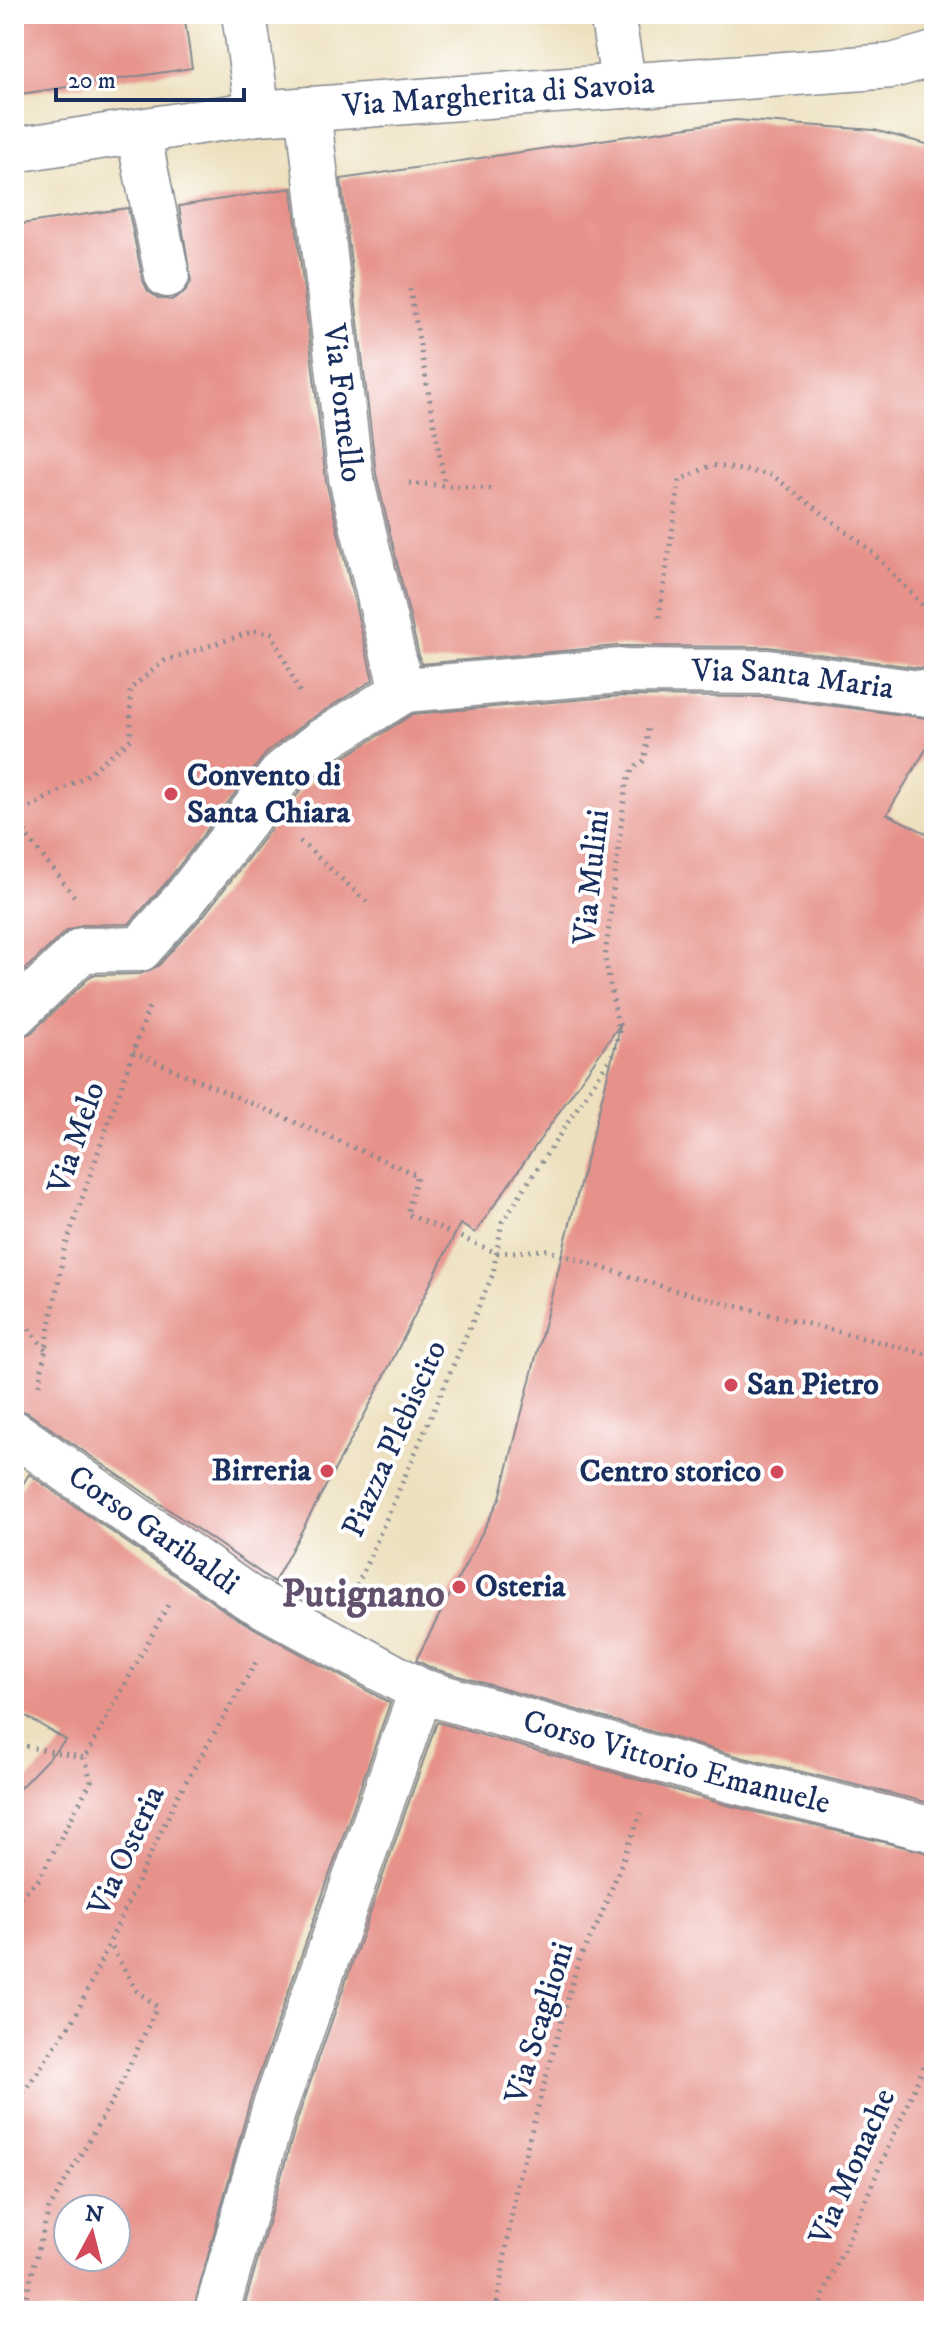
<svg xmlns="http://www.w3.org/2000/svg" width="948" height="2325" font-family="'IM FELL DW Pica',serif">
  <rect width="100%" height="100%" fill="#fff"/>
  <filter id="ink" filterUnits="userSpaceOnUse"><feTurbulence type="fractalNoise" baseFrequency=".0125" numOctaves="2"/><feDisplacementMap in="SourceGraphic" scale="16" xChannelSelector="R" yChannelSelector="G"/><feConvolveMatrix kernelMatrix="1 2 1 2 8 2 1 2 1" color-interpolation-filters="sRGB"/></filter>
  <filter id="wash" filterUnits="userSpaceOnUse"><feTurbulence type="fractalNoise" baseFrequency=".006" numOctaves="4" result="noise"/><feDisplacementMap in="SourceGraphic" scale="32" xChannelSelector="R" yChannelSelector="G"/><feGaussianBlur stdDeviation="1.8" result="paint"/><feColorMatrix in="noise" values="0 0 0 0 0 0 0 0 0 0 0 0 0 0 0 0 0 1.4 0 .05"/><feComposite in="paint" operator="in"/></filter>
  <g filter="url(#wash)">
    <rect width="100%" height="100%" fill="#ede0be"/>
    <g id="blocks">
      <g fill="#e69189" fill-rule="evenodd">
        <path d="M14 14H184L192 68 14 95Z"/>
        <path d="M735 120 874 130 934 146V670L768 647 618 646 421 664 376 474 341 179Z"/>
        <path d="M292 188 326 481 373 680 309 720 267 752 165 884 129 924 82 925 66 931 14 980V225L128 208 143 281 148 291 158 298 171 300 183 294 191 282 179 206Z"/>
        <path d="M621 696 766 697 934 719V736L887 814 934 837V1804L740 1757 431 1668 416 1660 500 1498 621 1023 475 1233 460 1224 374 1397 274 1582 28 1413 14 1408V1039L31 1033 92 975 140 974 158 966 204 915 301 790 336 762 413 714Z"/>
        <path d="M29 1474 234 1617 390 1703 250 2101 193 2311H14V1794L66 1740 14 1709V1499ZM68 2209H116V2257H68Z"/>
        <path d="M437 1722 727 1805 934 1854V2311H243L298 2117Z"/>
      </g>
    </g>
  </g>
  <g filter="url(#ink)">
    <use href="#blocks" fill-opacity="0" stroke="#84888e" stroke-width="2"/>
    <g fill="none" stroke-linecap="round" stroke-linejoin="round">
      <g stroke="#84888e" stroke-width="47">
        <g id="minor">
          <path d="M244 14 258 113"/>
          <path d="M612 14 624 86"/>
          <path id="s1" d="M308 109 351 478 402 692"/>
          <path d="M138 132 167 275"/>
          <path id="s2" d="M14 1015 82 950 140 949 184 900 283 772 322 741 405 690 620 671 768 672 934 695"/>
          <path id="s3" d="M14 1433 248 1597 421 1691 734 1781 934 1830"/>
          <path d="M217 2311 274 2109 421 1691"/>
        </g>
      </g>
      <g stroke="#84888e" stroke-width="47">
        <g id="tertiary">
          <path id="s4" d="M14 150 258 113 892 66 934 54"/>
        </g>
      </g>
      <g stroke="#84888e" stroke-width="5" stroke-dasharray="2 6" stroke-linecap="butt">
        <path d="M410 289 445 486"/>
        <path d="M409 483 495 489"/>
        <path d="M659 617 680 480 712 465 772 475 869 549 934 617"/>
        <path d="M300 841 370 905"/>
        <path d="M74 896 27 837 20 813 84 777 131 739 130 689 164 661 254 631 272 633 300 693"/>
        <path d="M133 1052 417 1175 407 1214 497 1253 546 1250 670 1289 934 1356"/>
        <path d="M14 1310 46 1350"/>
        <path d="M39 1385 64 1250 150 1004"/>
        <path d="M354 1593 493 1274 502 1222 613 1054 619 1031 605 958 626 785 633 768 645 760 648 726"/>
        <path d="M14 1756 24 1746 85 1758 168 1605"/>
        <path d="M14 1902 39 1879 91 1781 85 1758"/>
        <path d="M14 2106 75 2017 177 1797 256 1662"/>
        <path d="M22 2311 49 2209 117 2092 157 2007 137 1991 111 1946"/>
        <path d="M496 2311 517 2183 578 1962 599 1921 641 1813"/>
        <path d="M820 2311 824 2294 934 2043"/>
      </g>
      <use href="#minor" stroke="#fff" stroke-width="44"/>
      <use href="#tertiary" stroke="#fff" stroke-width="44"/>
    </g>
  </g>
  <g fill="#d1495b" stroke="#fff" stroke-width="3">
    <circle cx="171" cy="794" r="8"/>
    <circle cx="731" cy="1385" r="8"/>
    <circle cx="327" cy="1471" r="8"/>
    <circle cx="777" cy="1472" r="8"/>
    <circle cx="459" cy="1587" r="8"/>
  </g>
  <g text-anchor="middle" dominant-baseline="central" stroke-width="8" stroke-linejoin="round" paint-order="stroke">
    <g font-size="32" fill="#1b2f5e" stroke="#fff">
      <text stroke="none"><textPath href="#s4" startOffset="488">Via Margherita di Savoia</textPath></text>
      <text stroke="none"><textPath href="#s1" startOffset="296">Via Fornello</textPath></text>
      <text stroke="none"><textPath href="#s2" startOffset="916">Via Santa Maria</textPath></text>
      <text transform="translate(592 877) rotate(-84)">Via Mulini</text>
      <text transform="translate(77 1138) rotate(-71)">Via Melo</text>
      <text transform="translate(395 1439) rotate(-66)">Piazza Plebiscito</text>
      <text stroke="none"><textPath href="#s3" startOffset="170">Corso Garibaldi</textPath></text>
      <text stroke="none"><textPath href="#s3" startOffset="748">Corso Vittorio Emanuele</textPath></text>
      <text transform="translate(127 1851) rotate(-65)">Via Osteria</text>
      <text transform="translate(540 2023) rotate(-73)">Via Scaglioni</text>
      <text transform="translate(853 2167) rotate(-66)">Via Monache</text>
    </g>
    <g font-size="32" font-weight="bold" fill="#1b2f5e" stroke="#fff" text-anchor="start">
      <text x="187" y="776">Convento di<tspan x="187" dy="37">Santa Chiara</tspan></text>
      <text x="747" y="1385">San Pietro</text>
      <text x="311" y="1471" text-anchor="end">Birreria</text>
      <text x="761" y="1472" text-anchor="end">Centro storico</text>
      <text x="475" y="1587">Osteria</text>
    </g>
    <g font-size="40" font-weight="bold" fill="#62516d" stroke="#fff">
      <text x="363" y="1595">Putignano</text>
    </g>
  </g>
  <rect width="948" height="2325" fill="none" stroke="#fff" stroke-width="48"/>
  <g transform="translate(92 2233) rotate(7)"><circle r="38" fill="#ffffff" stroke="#a4acbf" stroke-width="2"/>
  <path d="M0-6L14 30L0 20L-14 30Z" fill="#d1495b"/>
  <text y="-12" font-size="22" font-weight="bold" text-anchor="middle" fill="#1b2f5e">N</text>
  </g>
  <path d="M56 88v12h188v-12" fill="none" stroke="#1b2f5e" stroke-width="4"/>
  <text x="68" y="88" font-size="24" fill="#1b2f5e" stroke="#ffffff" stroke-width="6" paint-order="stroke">20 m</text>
</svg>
